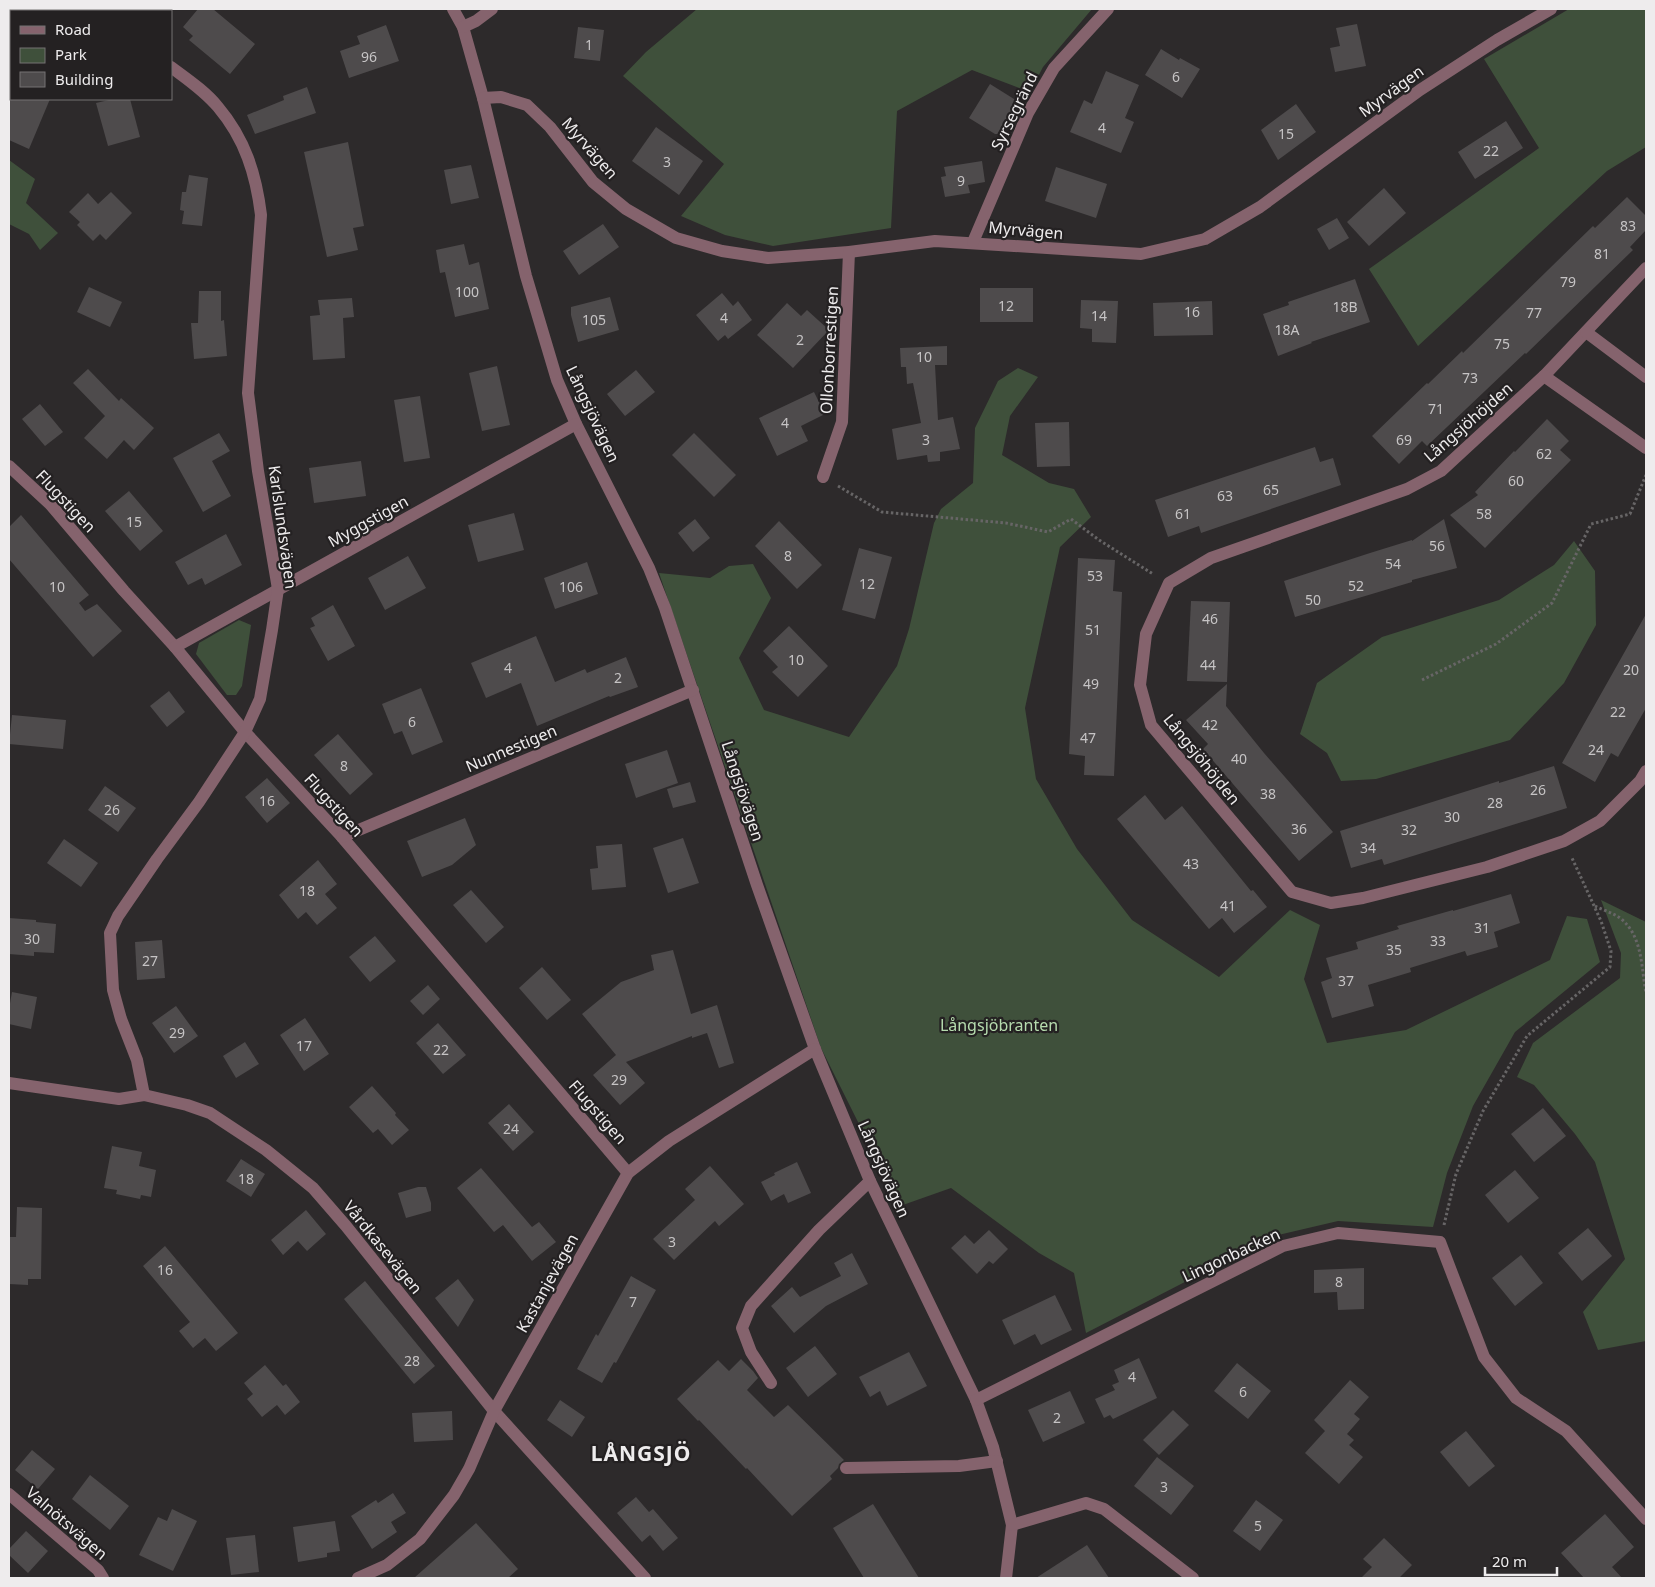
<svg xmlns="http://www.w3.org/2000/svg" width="1655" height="1587" font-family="'Noto Sans',sans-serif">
  <rect width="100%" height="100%" fill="#2d2a2b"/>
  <g fill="#3f503b">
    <path d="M697 9H1092L1043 67 1030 92 972 70 897 111 891 228 773 246 725 235 681 216 724 164 623 76 646 52Z"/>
    <path d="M1569 9H1646V147L1607 171 1418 346 1369 269 1539 148 1484 59Z"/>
    <path d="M9 160 35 179 26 203 58 233 40 250 29 234 9 224Z"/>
    <path d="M1018 368 1038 377 1010 416 1002 455 1049 483 1074 489 1091 517 1060 547 1025 708 1036 779 1077 849 1132 920 1219 977 1290 910 1320 925 1304 979 1327 1043 1406 1030 1550 960 1567 916 1587 919 1600 962 1515 1032 1473 1106 1447 1173 1433 1227 1338 1221 1274 1236 1086 1333 1074 1273 1039 1253 951 1188 900 1206 821 1048 659 573 710 578 729 566 753 564 771 598 739 658 764 710 849 737 897 666 909 629 934 523 941 509 973 483 975 428 998 381Z"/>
    <path d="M1574 541 1595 571 1596 625 1564 683 1510 740 1376 779 1341 781 1327 753 1300 734 1317 683 1382 637 1499 600 1554 565Z"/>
    <path d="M239 620 251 625 242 686 236 695H227L196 654 199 643Z"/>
    <path d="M1601 900 1646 922V1341L1598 1350 1583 1312 1625 1259 1595 1162 1575 1134 1534 1085 1517 1077 1533 1043 1620 978 1621 953Z"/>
  </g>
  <g fill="#4e4b4c">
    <path d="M198 9H213L255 44 230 74 189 40 193 36 183 27Z"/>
    <path d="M1357 24 1366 66 1335 72 1330 48 1340 46 1336 28Z"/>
    <path d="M386 25 399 61 349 78 340 51 360 44 357 36Z"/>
    <path d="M578 27 604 30 600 61 574 58Z"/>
    <path d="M1161 49 1179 60 1180 58 1200 69 1182 98 1145 75Z"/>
    <path d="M1106 71 1139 85 1125 118 1134 122 1121 153 1070 132 1084 100 1092 104Z"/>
    <path d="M990 84 1022 104 1003 134H995L969 118Z"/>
    <path d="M307 87 316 113 255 134 247 115 284 100 283 96Z"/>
    <path d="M9 99H50L29 149 9 140Z"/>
    <path d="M113 99H130L140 137 108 146 96 103Z"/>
    <path d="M1296 104 1316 132 1278 160 1261 130Z"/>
    <path d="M1506 121 1523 148 1475 179 1458 152Z"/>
    <path d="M656 127 703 161 679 195 632 161Z"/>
    <path d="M348 142 364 226 353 228 358 250 327 257 304 152Z"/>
    <path d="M982 161 985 182 968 185 970 193 945 197 941 177 946 176 944 167Z"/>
    <path d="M471 165 479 198 451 204 444 170Z"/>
    <path d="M1056 167 1107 184 1096 218 1045 201Z"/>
    <path d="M189 175 208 178 202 226 182 224 184 211 180 210 182 192H186Z"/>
    <path d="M1384 188 1406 213 1369 246 1347 222Z"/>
    <path d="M111 192 132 213 106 240 100 234 93 241 77 225 80 222 69 212 88 193 98 204Z"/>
    <path d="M1627 197 1646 216V230L1630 247 1633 250 1526 354 1525 353 1427 446 1422 441 1399 464 1372 436 1427 383 1428 384 1462 351 1463 353 1593 226 1595 228Z"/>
    <path d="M1337 218 1349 238 1329 250 1317 229Z"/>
    <path d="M603 224 619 247 579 275 563 251Z"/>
    <path d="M464 244 469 265 479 262 489 309 455 317 445 272 440 273 436 250Z"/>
    <path d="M1355 279 1370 322 1311 342 1312 343 1278 356 1263 314 1289 305 1288 302Z"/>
    <path d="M89 287 122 302 110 327 77 312Z"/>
    <rect x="980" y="288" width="53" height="34"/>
    <path d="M199 291H221V321L224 320 227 356 194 359 191 323H198Z"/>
    <path d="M722 293 733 306 738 301 752 320 728 339 725 335 718 341 696 315Z"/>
    <path d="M610 297 619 330 578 342 571 315V307Z"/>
    <path d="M352 298 354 317 343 318 345 358 313 360 310 316 320 315 318 300Z"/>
    <path d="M1081 300 1118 301 1116 343 1092 342V329L1080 328Z"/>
    <path d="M1212 301 1213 335 1154 336 1153 303Z"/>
    <path d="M787 303 801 316 807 310 829 330 793 368 757 335Z"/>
    <path d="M947 346V365H935L938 420 953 417 960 449 940 452V461L928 462 927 455 897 460 892 429 921 423 913 383 907 384 906 367H901L900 348Z"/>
    <path d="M497 366 510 425 482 431 469 373Z"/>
    <path d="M88 369 119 401 121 398 154 428 134 450 124 440 107 459 84 438 105 416 73 383Z"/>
    <path d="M636 370 655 392 625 416 607 394Z"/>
    <path d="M814 392 825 414 801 426 808 441 777 456 759 418Z"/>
    <path d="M420 396 430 458 404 462 394 400Z"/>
    <path d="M40 404 63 432 45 446 22 419Z"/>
    <path d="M1547 419 1569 441 1560 450 1571 460 1485 548 1450 515 1478 495 1475 492 1514 451 1515 452Z"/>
    <path d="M1069 422 1070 466 1037 467 1035 423Z"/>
    <path d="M219 433 230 451 212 461 231 496 203 512 173 458Z"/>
    <path d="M694 433 736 475 714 497 672 455Z"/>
    <path d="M1315 447 1320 462 1333 458 1341 485 1201 533 1199 526 1168 537 1155 500Z"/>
    <path d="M361 461 366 496 314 503 309 468Z"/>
    <path d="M129 491 163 531 140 551 105 511Z"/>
    <path d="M514 513 524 550 478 562 468 525Z"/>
    <path d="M21 515 89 595 79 603 85 611 97 604 122 631 93 657 9 559V527Z"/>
    <path d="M695 519 710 538 693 552 678 533Z"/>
    <path d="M1444 519 1457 568 1412 580V582L1295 617 1284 581 1370 553 1412 540V541Z"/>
    <path d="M779 521 822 565 797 589 755 546Z"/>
    <path d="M226 534 242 565 205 585 202 578 188 585 175 562Z"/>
    <path d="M859 548 892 557 875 619 842 610Z"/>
    <path d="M408 556 426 588 385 610 368 578Z"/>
    <path d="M1078 558 1115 560 1113 591 1122 592 1114 776 1084 775 1085 756 1069 754Z"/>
    <path d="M587 562 598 594 555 609 544 578Z"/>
    <path d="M1191 601 1230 602 1227 682 1187 681Z"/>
    <path d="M333 605 355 646 328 661 310 628 315 626 311 618Z"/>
    <path d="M1646 614V708L1618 757 1611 753 1595 782 1562 763Z"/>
    <path d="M789 626 828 666 798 697 772 672 778 667 763 651Z"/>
    <path d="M536 636 555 682 585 669 587 673 626 657 638 687 610 697 609 696 537 726 521 683 486 698 471 663Z"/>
    <path d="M1227 684 1226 706 1264 753 1333 832 1299 861 1203 749 1208 744 1186 720Z"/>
    <path d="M421 688 443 742 412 755 402 731 394 734 382 704Z"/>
    <path d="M169 691 185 712 167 727 150 706Z"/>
    <path d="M12 715 66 720 63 749 9 744Z"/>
    <path d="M338 734 373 774 350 795 314 755Z"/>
    <path d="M667 750 678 783 636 798 625 764Z"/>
    <path d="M1554 766 1567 808 1384 865 1382 859 1351 868 1340 831 1499 781V783Z"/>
    <path d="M267 778 290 803 267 823 245 797Z"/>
    <path d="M690 782 696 802 673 808 667 789Z"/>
    <path d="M105 786 136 808 118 832 88 810Z"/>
    <path d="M1145 795 1165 820 1182 806 1251 891 1253 890 1267 907 1234 933 1222 918 1209 929 1117 819Z"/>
    <path d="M465 818 476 845 452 865 422 877 407 841Z"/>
    <path d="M683 838 699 883 668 893 653 848Z"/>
    <path d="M64 839 98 863 81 887 47 863Z"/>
    <path d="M622 844 626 887 592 890 590 869 598 868 596 846Z"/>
    <path d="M318 860 337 884 325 894 337 908 317 925 306 912 298 919 279 895Z"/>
    <path d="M471 890 504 927 486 943 453 905Z"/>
    <path d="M1511 894 1520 923 1494 932 1498 947 1467 956 1465 951 1410 968 1411 972 1368 985 1374 1006 1332 1018 1321 982 1332 978 1326 958 1358 949 1356 942 1399 929 1397 926 1453 910V911Z"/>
    <path d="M9 918 36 920V922L56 924 54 953 34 952V956L9 954Z"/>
    <path d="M375 936 396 961 370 982 349 957Z"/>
    <path d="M162 940 165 978 137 980 135 942Z"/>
    <path d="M673 950 691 1014 717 1005 734 1063 719 1068 707 1033 692 1038V1036L626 1062 645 1083 620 1105 593 1075 616 1055 582 1014 621 982 654 970 651 955Z"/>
    <path d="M542 967 571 1000 547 1020 519 988Z"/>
    <path d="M428 985 440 999 423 1015 410 1001Z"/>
    <path d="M12 992 37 997 31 1029 9 1024V1009Z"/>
    <path d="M176 1006 198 1036 174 1053 152 1023Z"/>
    <path d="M305 1018 329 1054 304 1071 280 1035Z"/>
    <path d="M438 1023 466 1055 443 1074 416 1043Z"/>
    <path d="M245 1042 259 1064 236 1078 223 1056Z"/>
    <path d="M372 1086 396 1113 395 1115 409 1130 392 1145 378 1129 373 1133 349 1107Z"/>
    <path d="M509 1104 534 1132 513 1151 488 1123Z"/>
    <path d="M1543 1108 1566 1136 1534 1162 1511 1134Z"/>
    <path d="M112 1146 142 1152 139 1166 156 1170 151 1197 141 1195 140 1199 116 1194 117 1190 104 1188Z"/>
    <path d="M241 1159 265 1174 251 1197 226 1181Z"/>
    <path d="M797 1162 811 1193 788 1203 784 1194 771 1201 761 1182 775 1175 774 1173Z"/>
    <path d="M710 1166 744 1204 719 1226 715 1221 674 1260 653 1239 695 1200 685 1189Z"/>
    <path d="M481 1168 532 1227 539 1222 556 1242 532 1261 503 1225 494 1232 457 1188Z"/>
    <path d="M1515 1170 1539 1198 1508 1223 1485 1195Z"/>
    <path d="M418 1187H426L431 1203V1211L406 1218 398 1193Z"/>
    <path d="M17 1207 42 1208 41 1279H28V1285L9 1284V1237H16Z"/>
    <path d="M306 1210 326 1234 307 1251 298 1241 283 1255 271 1240Z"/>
    <path d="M1588 1228 1612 1256 1582 1281 1558 1253Z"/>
    <path d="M989 1230 1008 1249 993 1264 989 1261 977 1274 951 1248 965 1235 974 1244Z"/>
    <path d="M165 1246 238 1333 216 1351 205 1338 193 1348 179 1331 190 1322 143 1266Z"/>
    <path d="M852 1253 868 1284 826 1306 794 1333 771 1306 792 1287 800 1297 841 1276 834 1263Z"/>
    <path d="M1521 1255 1543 1283 1515 1306 1492 1278Z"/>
    <path d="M1364 1268V1309L1338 1310 1337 1292 1314 1293V1270Z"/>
    <path d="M631 1276 656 1290 616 1363 614 1362 602 1383 577 1369 596 1334 598 1336Z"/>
    <path d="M458 1279 474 1300 458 1327 435 1298Z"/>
    <path d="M365 1281 435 1366 414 1384 344 1299Z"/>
    <path d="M1055 1295 1072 1330 1041 1345 1035 1334 1014 1345 1002 1320Z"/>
    <path d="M815 1346 837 1374 808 1397 786 1368Z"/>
    <path d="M909 1352 927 1386 887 1406 880 1391 870 1397 859 1377Z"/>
    <path d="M1139 1358 1157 1398 1113 1419 1110 1415 1104 1418 1095 1399 1115 1390 1112 1385 1119 1382 1114 1370Z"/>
    <path d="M741 1359 753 1371 758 1378 747 1390 774 1417 788 1405 844 1460 839 1464 838 1468 830 1476 832 1479 792 1516 747 1468 746 1469 699 1420 698 1421 677 1399 718 1360 729 1371Z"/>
    <path d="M1237 1363 1271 1391 1248 1419 1214 1391Z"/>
    <path d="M265 1365 283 1386 286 1384 300 1402 285 1415 277 1405 262 1417 247 1399 253 1394 244 1383Z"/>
    <path d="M1350 1380 1369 1397 1354 1414 1360 1419 1347 1434 1354 1440 1349 1445 1363 1457 1339 1484 1305 1453 1325 1431 1314 1420Z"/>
    <path d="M1070 1391 1085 1423 1043 1442 1028 1410Z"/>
    <path d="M560 1400 585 1417 572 1437 547 1420Z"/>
    <path d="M1173 1410 1189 1425 1159 1455 1143 1440Z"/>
    <path d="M452 1411 453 1440 414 1442 412 1413Z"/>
    <path d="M1466 1431 1495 1466 1469 1487 1440 1452Z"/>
    <path d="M32 1450 55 1469 38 1489 15 1470Z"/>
    <path d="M1157 1457 1194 1486 1171 1515 1134 1486Z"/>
    <path d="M90 1475 129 1506 110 1530 72 1499Z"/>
    <path d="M393 1493 406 1513 391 1522 397 1532 372 1549 351 1516 376 1500 378 1503Z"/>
    <path d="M636 1497 649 1512 653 1509 678 1538 663 1551 650 1535 642 1542 617 1513Z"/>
    <path d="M1256 1500 1283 1520 1260 1551 1233 1531Z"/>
    <path d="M873 1504 919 1578H864L833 1528Z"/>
    <path d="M172 1509 197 1521 173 1571 139 1555 158 1517 167 1521Z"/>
    <path d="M1605 1514 1634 1547 1612 1567 1622 1578H1584L1561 1553Z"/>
    <path d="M335 1521 340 1551 327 1553V1557L298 1562 293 1527Z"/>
    <path d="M476 1523 518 1569 508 1578H414Z"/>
    <path d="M26 1531 48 1551 28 1573 9 1555V1549Z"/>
    <path d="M255 1535 259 1572 231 1575 226 1538Z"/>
    <path d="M1384 1538 1412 1565 1399 1578H1361L1372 1567 1363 1559Z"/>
    <path d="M1087 1545 1109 1578H1036Z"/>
  </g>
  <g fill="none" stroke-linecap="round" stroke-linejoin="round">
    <g stroke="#676566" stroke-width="3" stroke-dasharray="2.5 2.5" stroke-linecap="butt">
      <path d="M838 486 882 512 1006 523 1048 532 1071 519 1099 540 1153 574"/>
      <path d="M1422 680 1496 644 1552 603 1591 524 1630 514 1646 475"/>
      <path d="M1595 906C1603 910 1613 913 1620 918 1643 936 1641 967 1646 993"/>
      <path d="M1444 1225 1456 1174 1483 1111 1527 1036 1610 967 1611 951 1601 921 1572 858"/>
    </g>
    <g stroke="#85636d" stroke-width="12">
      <path d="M453 9 463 27 483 98 526 276 557 380 576 424 649 568 665 608 757 885 815 1049 870 1181 976 1400 993 1447 1012 1525 1006 1578"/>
      <path d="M463 27 476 21 492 9"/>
      <path d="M9 32H11"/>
      <path d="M483 98 501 97 527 105 550 127 593 182 626 209 676 238 722 251 768 258 849 252 935 241 1141 254 1205 239 1260 207 1420 90 1497 40 1551 9"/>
      <path d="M973 242 1028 113 1054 68 1108 9"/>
      <path d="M1646 268 1544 376 1441 471 1407 489 1211 558 1169 583 1146 634 1140 685 1151 725 1292 892 1331 903 1363 898 1487 867 1564 841 1600 821 1640 781 1646 771"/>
      <path d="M1586 332 1646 377"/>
      <path d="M1544 376 1646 448"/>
      <path d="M9 466 50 504 124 591 175 647 245 732 342 837 628 1173"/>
      <path d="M823 477 842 422 849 252"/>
      <path d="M175 647 576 424"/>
      <path d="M342 837 693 690"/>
      <path d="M9 1083 119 1099 144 1095 187 1105 210 1113 266 1150 313 1188 346 1226 494 1411 645 1578"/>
      <path d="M144 1095 137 1060 121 1019 113 990 110 933 118 916 157 859 199 802 245 732 260 699 272 630 278 589 258 471 248 393 261 215C256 174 245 139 218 107 205 91 187 79 171 67"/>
      <path d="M771 1383 751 1352 742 1328 751 1306 819 1230 870 1181"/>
      <path d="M976 1400 1283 1246 1338 1233 1440 1242 1484 1357 1516 1398 1566 1431 1646 1519"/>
      <path d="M846 1468 959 1466 997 1461"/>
      <path d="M9 1494 98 1570 103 1578"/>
      <path d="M1012 1525 1086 1503 1104 1509 1193 1578"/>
      <path d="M358 1578 387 1565 420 1539 454 1495 469 1469 494 1411 628 1173 669 1141 815 1049"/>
    </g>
  </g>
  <g text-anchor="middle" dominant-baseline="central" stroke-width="4.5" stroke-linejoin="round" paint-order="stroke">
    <g font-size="14" fill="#c6c4c5">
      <text x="589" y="44">1</text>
      <text x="369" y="56">96</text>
      <text x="1176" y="76">6</text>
      <text x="1102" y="127">4</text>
      <text x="1286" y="133">15</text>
      <text x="1491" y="150">22</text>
      <text x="667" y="161">3</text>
      <text x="961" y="180">9</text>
      <text x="1628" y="225">83</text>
      <text x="1602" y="253">81</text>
      <text x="1568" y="281">79</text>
      <text x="467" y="291">100</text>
      <text x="1006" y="305">12</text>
      <text x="1345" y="306">18B</text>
      <text x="1192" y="311">16</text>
      <text x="1534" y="312">77</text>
      <text x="1099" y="315">14</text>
      <text x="724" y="317">4</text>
      <text x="594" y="319">105</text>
      <text x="1287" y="329">18A</text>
      <text x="800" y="339">2</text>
      <text x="1502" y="343">75</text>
      <text x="924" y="356">10</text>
      <text x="1470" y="377">73</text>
      <text x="1436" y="408">71</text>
      <text x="785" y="422">4</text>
      <text x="926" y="439">3</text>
      <text x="1404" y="439">69</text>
      <text x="1544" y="453">62</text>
      <text x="1516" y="480">60</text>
      <text x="1271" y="489">65</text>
      <text x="1225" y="495">63</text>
      <text x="1183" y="513">61</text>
      <text x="1484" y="513">58</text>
      <text x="134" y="521">15</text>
      <text x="1437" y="545">56</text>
      <text x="788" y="555">8</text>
      <text x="1393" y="563">54</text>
      <text x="1095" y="575">53</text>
      <text x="867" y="583">12</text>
      <text x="1356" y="585">52</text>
      <text x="57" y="586">10</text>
      <text x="571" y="586">106</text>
      <text x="1313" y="599">50</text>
      <text x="1210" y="618">46</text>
      <text x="1093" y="629">51</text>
      <text x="796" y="659">10</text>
      <text x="1208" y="664">44</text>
      <text x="508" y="667">4</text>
      <text x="1631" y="669">20</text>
      <text x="618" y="677">2</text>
      <text x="1091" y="683">49</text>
      <text x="1618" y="711">22</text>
      <text x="412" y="721">6</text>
      <text x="1210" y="724">42</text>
      <text x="1088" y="737">47</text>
      <text x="1596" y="749">24</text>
      <text x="1239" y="758">40</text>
      <text x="344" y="765">8</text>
      <text x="1538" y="789">26</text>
      <text x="1268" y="793">38</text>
      <text x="267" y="800">16</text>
      <text x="1495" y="802">28</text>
      <text x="112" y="809">26</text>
      <text x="1452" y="816">30</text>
      <text x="1299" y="828">36</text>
      <text x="1409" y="829">32</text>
      <text x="1368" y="847">34</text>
      <text x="1191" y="863">43</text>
      <text x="307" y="890">18</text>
      <text x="1228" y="905">41</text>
      <text x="1482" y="927">31</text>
      <text x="32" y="938">30</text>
      <text x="1438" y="940">33</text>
      <text x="1394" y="949">35</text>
      <text x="150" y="960">27</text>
      <text x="1346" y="980">37</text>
      <text x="177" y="1032">29</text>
      <text x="304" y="1045">17</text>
      <text x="441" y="1049">22</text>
      <text x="619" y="1079">29</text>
      <text x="511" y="1128">24</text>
      <text x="246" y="1178">18</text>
      <text x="672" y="1241">3</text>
      <text x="165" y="1269">16</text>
      <text x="1339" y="1281">8</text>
      <text x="633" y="1301">7</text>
      <text x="412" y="1360">28</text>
      <text x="1132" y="1376">4</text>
      <text x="1243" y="1391">6</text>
      <text x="1057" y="1417">2</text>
      <text x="1164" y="1486">3</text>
      <text x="1258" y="1525">5</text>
    </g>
    <g font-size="16" fill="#eeeced" stroke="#242122">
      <text transform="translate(1391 91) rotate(-36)">Myrvägen</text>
      <text transform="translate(1014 111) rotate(-64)">Syrsegränd</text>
      <text transform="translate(590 148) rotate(49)">Myrvägen</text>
      <text transform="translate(1026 230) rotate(5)">Myrvägen</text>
      <text transform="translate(829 350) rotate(-87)">Ollonborrestigen</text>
      <text transform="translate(593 414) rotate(65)">Långsjövägen</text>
      <text transform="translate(1468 422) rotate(-41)">Långsjöhöjden</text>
      <text transform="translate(66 501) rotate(47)">Flugstigen</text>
      <text transform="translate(368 521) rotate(-29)">Myggstigen</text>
      <text transform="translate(283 527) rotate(82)">Karlslundsvägen</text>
      <text transform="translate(511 748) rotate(-23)">Nunnestigen</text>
      <text transform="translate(1202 759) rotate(51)">Långsjöhöjden</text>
      <text transform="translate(743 791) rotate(72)">Långsjövägen</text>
      <text transform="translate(334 805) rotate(48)">Flugstigen</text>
      <text transform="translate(598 1112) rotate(49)">Flugstigen</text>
      <text transform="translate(884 1169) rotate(66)">Långsjövägen</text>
      <text transform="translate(383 1247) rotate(51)">Vårdkasevägen</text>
      <text transform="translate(1231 1255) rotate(-25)">Lingonbacken</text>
      <text transform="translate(547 1283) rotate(-61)">Kastanjevägen</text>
      <text transform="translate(67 1523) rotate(41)">Valnötsvägen</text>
    </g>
    <g font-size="16" fill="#b6dbae" stroke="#242122">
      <text x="999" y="1025">Långsjöbranten</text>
    </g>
    <g font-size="21" font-weight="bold" letter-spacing="1" fill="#eeeced" stroke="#242122">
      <text x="641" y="1453">LÅNGSJÖ</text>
    </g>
  </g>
  <rect width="1655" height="1587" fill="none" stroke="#eeeced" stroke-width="20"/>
  <rect x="10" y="10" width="162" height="90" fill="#242122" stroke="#757273"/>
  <rect x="20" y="26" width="25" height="8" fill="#85636d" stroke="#757273"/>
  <text x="55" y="35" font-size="15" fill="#eeeced">Road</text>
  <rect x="20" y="48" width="25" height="15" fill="#3f503b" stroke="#757273"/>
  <text x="55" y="60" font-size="15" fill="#eeeced">Park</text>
  <rect x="20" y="72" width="25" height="15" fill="#4e4b4c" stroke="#757273"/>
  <text x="55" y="85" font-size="15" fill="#eeeced">Building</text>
  <path d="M1485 1567v8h72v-8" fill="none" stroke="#eeeced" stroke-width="2.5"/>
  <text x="1492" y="1567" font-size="15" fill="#eeeced" stroke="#242122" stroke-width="4" paint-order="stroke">20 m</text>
</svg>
